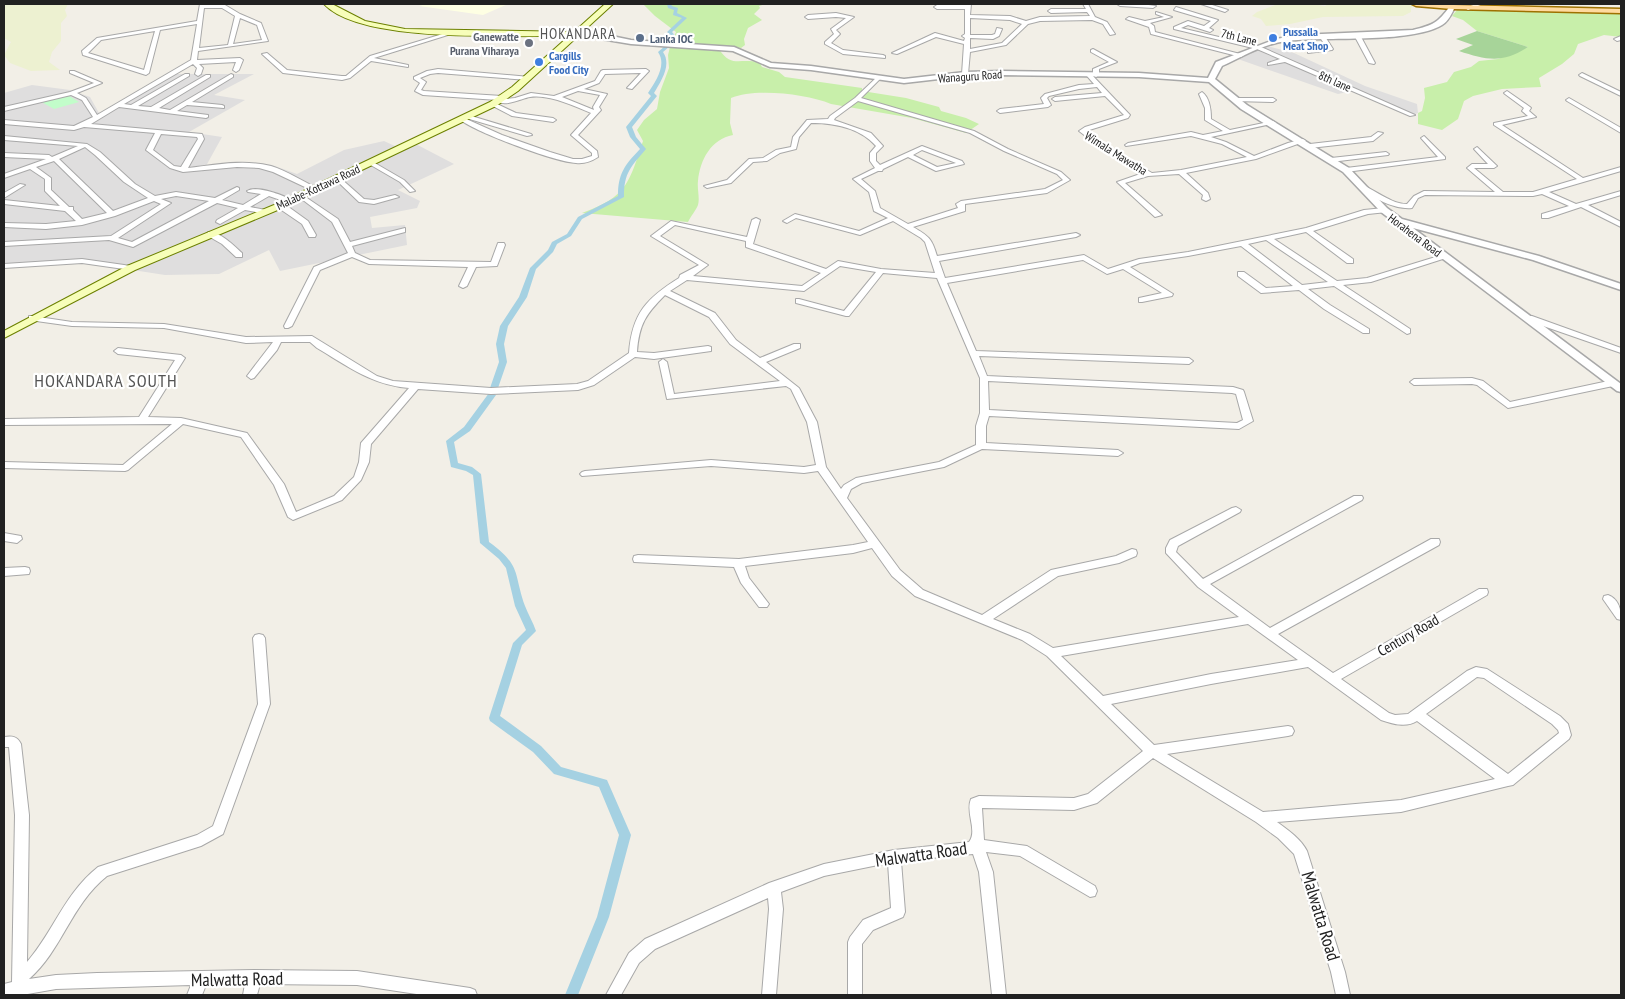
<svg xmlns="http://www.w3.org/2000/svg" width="1625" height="999" font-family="'PT Sans Narrow',sans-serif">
  <rect width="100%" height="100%" fill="#f2efe7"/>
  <g fill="#dfdede">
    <path d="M1267 46 1294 53 1365 86 1417 104 1418 113 1412 115 1352 91 1338 94 1238 59Z"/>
    <path d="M176 74H254L214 95 245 100 189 132 222 137 206 166 249 163 272 165 297 174 344 150 384 141 397 147 410 141 454 164 398 190 420 201 417 208 370 217 372 228 405 225 407 245 280 271 269 250 219 274 165 275 81 262 4 267V93L32 85 70 90 90 97 99 113 105 114Z"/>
  </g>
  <path fill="#feffe3" d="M426 4H508L483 15 419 6Z"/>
  <g fill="#edf1d1">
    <path d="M4 4H68L65 10 67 16 61 23V41L52 52 49 62 60 70 31 71 10 63 4 55 11 42 4 38Z"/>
    <path d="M1278 4H1311L1325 6 1328 4 1414 5 1411 8V12L1403 16 1323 17 1290 24 1266 26 1261 19 1252 16 1257 12Z"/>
  </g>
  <g fill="#c8efaa">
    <path d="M643 4H766L759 6 760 8 754 14 762 20 748 28 744 39 745 45 741 48 726 46 719 49C732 69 740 57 760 63L762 67 779 72 785 77 862 88V91L906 98 939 107 941 111 966 118 979 124 966 133 912 118 831 104C806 94 756 88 731 98L730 123 733 135C711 139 700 160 698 181 697 189 700 198 698 205 696 210 691 216 688 222L582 213C627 197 629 183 643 141L637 130 644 120 657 109 660 92 669 68 668 55 671 43 676 32 655 16Z"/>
    <path d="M1457 10 1621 13V37L1604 35 1578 44 1574 54 1562 64 1539 78 1541 87 1502 89 1473 96 1464 101 1458 119 1442 130 1418 124V113L1422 111 1425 98 1424 88 1447 82 1454 72 1471 67 1479 61 1498 59 1528 47 1477 31 1463 20 1452 16Z"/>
  </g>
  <path fill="#a7d499" d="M1477 31 1528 47C1503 64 1486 60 1459 51L1473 45 1456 39Z"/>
  <path fill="#c2fdca" d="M66 94 79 102 54 109 38 100Z"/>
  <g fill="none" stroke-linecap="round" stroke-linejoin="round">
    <g fill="#a5d1e2" fill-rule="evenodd">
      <path d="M667 4H671L672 6 678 8 677 13 687 18 672 32 678 39 672 45 670 44 673 39 667 32 682 18 673 15 674 10 668 8Z"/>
      <path d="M665 46 669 47 663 52C672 65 661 81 654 93L657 96 632 127 636 137 646 149C631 167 624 172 624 197L582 219 571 236 557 244 553 252 536 269 527 297 508 326 504 344 507 362 498 388 494 390H491L490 388 499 362 496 344 500 326 519 297 530 268 548 250 552 242 567 234 578 217 618 196C618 173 625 165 640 149L630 137 626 127 651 96 648 93C656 81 667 65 658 52Z"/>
      <path d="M489 393H492L496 395 470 431 454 442 458 463 472 467 481 474 489 542C522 566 513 572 525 606 528 614 533 622 536 631L522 645 500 716 541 746 561 767 607 780 631 835 609 917 578 995H565L597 917 619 835 599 787 554 774 533 752 490 721 489 718 513 643 526 630 515 606 506 568 499 559 480 543 473 475 466 471 451 467 446 441 464 427Z"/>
    </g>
    <g stroke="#a8a8a8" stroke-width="2">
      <g id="minor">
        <path d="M200 4 225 5 240 14 261 23 268 41 198 51 197 60 240 58 243 60 239 70 236 72 233 70 236 62 199 64 203 68 201 74 198 76 195 74 197 68 193 64 124 104 131 105 185 74H189V76L138 106 151 107 206 75H210V77L159 108 170 110 231 74 233 75V77L192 102 222 105 224 106V108L187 105 177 111 208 115V117L206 118 119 107 91 124 202 134 204 139 188 168C215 165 243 159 271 166 287 171 302 181 317 188V190L307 188 273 172 259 168 237 167 183 172 170 168 146 150 155 133 84 127 74 130 4 124V120L74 126 93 117 82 100 71 95 4 111V107L70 92 94 83 70 73V71H74L102 83 77 93 86 98 97 115 191 60 197 24 160 30 149 73 146 75 83 55 82 51 97 38 197 21ZM204 8H222L235 16 228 45 199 48ZM240 18 257 25 262 40 233 44ZM155 31 144 70 88 53 101 40ZM161 134 197 137 198 139 181 167 174 166 153 150Z"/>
        <path d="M966 4H971L970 15 1010 16 1026 21 1040 17 1090 16 1087 12 1051 13 1048 11 1051 9H1086L1083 4H1088L1095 17 1107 22 1115 34 1110 35 1103 24 1092 20 1040 21 1028 24 1006 45 970 52 968 74 965 76 962 74 964 44 936 37 897 54 892 53 935 33 964 41 965 38 962 36 965 34V9H937L934 7 937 5H965ZM970 18 1010 20 1022 24 1002 43 970 49V38L993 39 999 36 1002 29 997 28 995 34 992 35H970Z"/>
        <path d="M1117 4H1141L1156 6 1153 8 1120 6Z"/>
        <path d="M1201 4H1209L1228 10 1225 12Z"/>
        <path d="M1476 4H1483L1468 10 1465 8Z"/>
        <path d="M1176 7 1218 20 1209 28 1213 30 1210 32 1188 25 1181 28 1261 47 1415 115 1410 116 1285 62 1268 65V63L1280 59 1257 49 1174 29V27L1188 21 1204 26 1211 21 1174 10Z"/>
        <path d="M1156 12 1172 17 1150 23 1154 26 1155 32 1244 55 1241 57 1151 34 1149 27 1126 19 1129 17 1145 21 1164 17 1156 14Z"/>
        <path d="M836 13 854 17 836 30 840 34 831 43 843 50 883 55 885 56V58L843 54 825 44V42L834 34 831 29 846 18 836 17 808 19 805 17 808 15Z"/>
        <path d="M446 33 451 34 374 58 408 65V67L371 61 350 78 342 80 283 73 262 54 267 53 287 70 342 76H346L370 56Z"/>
        <path d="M1357 33 1360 35 1375 63 1374 64 1369 63 1354 35Z"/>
        <path d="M1322 34 1324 35 1333 49 1332 50 1308 53V51L1327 48 1319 36Z"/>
        <path d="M1621 36V40L1617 41 1614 39Z"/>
        <path d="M1093 49 1117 62 1099 69V75L1096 77 1093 75V69L1109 62 1091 52V50Z"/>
        <path d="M438 69 530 77 531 78 528 80 438 73 430 74 420 78 426 82 421 90 424 91 502 96 504 99 515 98 531 93 554 96 595 81 601 71 603 70 646 69 649 71 632 89 627 88 641 73 605 74 599 83 584 89 607 94 599 107 601 110 578 135 597 151 598 157C592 161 584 164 576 163 555 162 475 132 459 119L464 118 502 135 550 152 573 159H582L592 156V153L571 135 591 113C574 106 549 94 530 97 520 99 506 107 496 101L498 100 423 95 415 91 420 83 414 79V77L427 71ZM578 91 600 95 593 107 594 110 562 97Z"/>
        <path d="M1582 73 1621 92V96L1580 76 1579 75Z"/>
        <path d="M1087 74H1091L1130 115 1128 118 1086 131 1105 146 1152 173 1181 170 1247 157 1222 144 1191 136 1126 146 1125 145 1128 143 1191 132 1203 135 1223 131 1205 120V108L1199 94 1202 92C1210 98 1211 110 1211 119L1230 130 1273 121 1276 123 1211 137 1226 142 1254 156 1288 143 1303 139 1306 141 1256 159 1186 173 1208 193 1210 199 1206 201 1202 199 1203 195 1179 174 1148 176 1125 183 1162 215 1155 217 1117 182 1143 173 1101 148 1079 131 1085 127 1124 115 1105 96 1055 101 1052 99 1055 97 1102 93 1097 87 1079 89 1049 96 1047 98 1051 105 1048 107 1000 113 997 111 1000 109 1044 104 1041 98 1045 94 1079 85 1094 84 1087 76Z"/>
        <path d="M877 77 880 79 861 98 974 131 1008 149 1061 172 1070 180 1047 193 965 204V211L913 227C929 236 932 239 937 256L1076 233 1080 235 1076 237 939 261 945 278 1084 255 1108 269 1139 259 1188 252 1306 228 1364 210 1384 208H1387V212L1368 214 1313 231 1353 259V263H1347L1306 232 1274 239 1337 281 1367 278 1442 255H1445L1449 257 1371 282 1343 285 1410 329V333L1407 334 1334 286 1308 289 1330 305 1369 329V333H1363L1324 309 1299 290 1261 293 1238 276V272H1244L1266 288 1293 286 1241 246 1188 256 1140 263 1130 267 1173 294 1172 296 1142 302H1139V298L1162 293 1123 269 1107 274 1083 260 947 283 976 351 1189 358 1193 361 1189 364 979 356 987 376 1233 387 1243 390 1244 392 1253 421 1239 429 989 416 986 426V443L1118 450 1123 453 1118 456 982 449 944 467 862 483 851 489 847 498 900 570 923 590 982 615 1051 570 1116 556 1132 549 1136 550 1137 553 1136 556 1119 563 1058 576 993 619 1030 634 1053 648 1239 617 1198 587 1166 553V548L1170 540 1232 508 1236 507 1241 510 1240 512 1178 546 1176 552 1203 579 1354 496H1362L1363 498 1362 500 1210 584 1270 628 1431 539H1439L1440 542 1439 545 1278 634 1333 673 1479 589H1487L1488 592 1487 595 1341 679 1389 713 1395 715 1408 714 1467 671 1476 667 1487 669 1560 716 1568 724 1571 735 1569 739 1513 785 1508 786 1401 812 1277 822C1288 830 1301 839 1307 851L1345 972 1350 995H1336L1331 972 1294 854 1278 838 1256 822 1153 758 1097 803 1074 810 982 808 984 840 1027 846 1095 886 1097 891 1095 896 1090 897 1020 856 986 852 993 872 1006 995H992L979 872 973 854 901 861 905 912 903 917 873 930 862 944V995H848V942L850 937 863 920 891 908 888 863 824 876 781 892 783 909 776 995H762L769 909 768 898 655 949 639 963 621 995H606L629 953 645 939 769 883 824 864 894 850 969 842C978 830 965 813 971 799L979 796 1074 798 1088 794 1143 751 1047 656 1022 640 915 596 892 576 872 548 853 553 745 566 749 578 769 604 767 607H759L741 583 734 567 634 562 633 559 634 556 638 555 739 559 853 545 868 542 818 471 804 473 711 466 582 476 580 474 582 472 585 471 711 460 804 467 816 465 807 422 791 389 786 386 667 399 659 362 663 359 667 362 674 394 780 381 730 344 709 317 665 295C646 314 639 324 637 352L654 353 708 346 711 347V351L654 359 635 357 594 385 578 390 491 394 418 389 371 444 369 462 361 480 342 500 293 520 288 517 274 485 241 437 183 424 128 470 125 471 4 468V462L123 465 172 424 4 425V419L139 417 175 360 118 354 114 351 118 348 181 355 185 358 148 417 181 418 247 433 284 484 296 512 334 496 354 477 359 462 361 443 409 388C372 385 349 367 317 348L310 342H281L277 350 254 378 251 379 247 376 273 342 246 343 164 328 72 326 29 320V316H32L72 322 164 324 246 337 312 336 377 376 393 381 491 388 577 384 588 381 629 353C632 313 647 298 679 278L680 275 699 265 651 236 671 221 747 237 752 220 756 218 760 220 753 244 826 269 838 261 881 269 935 273 925 242 921 238 893 221 860 235 796 218 787 223 783 221 795 214 859 231 888 218 874 211 869 192 853 179 875 168 870 161V153L876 146C860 128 835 123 811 123L799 137 796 149 780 153 767 161 753 162 731 183 707 188 704 186 727 180 749 159 763 158 776 150 791 147 793 137 807 120 828 119 830 116 855 98ZM858 101 970 133 1004 151 1057 174 1063 180 1045 189 961 201 956 204 958 208 908 224 880 208 875 191 861 179 878 171H882L883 169 908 157 936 171 964 164 962 161 922 146 880 165 876 161V153L883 146 871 133 834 120 835 118ZM922 150 956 163 937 167 913 155ZM675 225 746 241V247L821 273 802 286 693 276 708 265 660 236ZM1266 240 1328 282 1302 285 1248 244ZM840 266 876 272 844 311 799 299H796V303L846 316H849L883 273 937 278 980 378V413L976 426V445L939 462 856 478 844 485 841 489 826 467 817 422 799 388 766 362 800 348V344H794L760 358 736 340 715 313 670 291 687 280 804 291ZM988 381 1232 393 1236 394 1243 420 1237 423 989 410ZM1248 624 1298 660 1211 674 1103 696 1061 656ZM1308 667 1381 720C1393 724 1406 728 1417 721L1495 779 1401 800 1263 812 1167 754 1288 736 1292 735 1294 731 1292 727 1288 726 1154 745 1111 704 1211 684ZM1477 677 1484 678 1552 724 1558 730 1559 733 1508 774 1426 714Z"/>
        <path d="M1507 91 1530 107 1531 108 1529 111 1536 117 1502 125 1583 178 1621 167V171L1549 192 1576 204 1621 191V195L1588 205 1621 222V227L1581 207 1548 218H1542V214L1569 206 1542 194 1533 196 1425 195 1418 198 1412 208C1394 210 1369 196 1357 186L1362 185C1377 191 1391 204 1407 204L1414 196 1424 191 1495 192 1467 168 1472 164H1488L1474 149 1477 147 1497 166 1494 168H1474L1503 192H1533L1577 179 1494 125V123L1528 116 1522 111 1524 108 1505 94 1504 93Z"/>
        <path d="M1236 98H1273L1276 100 1273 102 1234 101 1233 100Z"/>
        <path d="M1569 98 1621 128V133L1567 101 1566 100Z"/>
        <path d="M491 103H495L516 113 553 118 556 120 553 122 512 116 491 105Z"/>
        <path d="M468 115 531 134 532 135 527 136 466 118 465 117Z"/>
        <path d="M1378 132 1383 133 1373 141 1310 148 1307 146 1310 144 1371 137Z"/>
        <path d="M4 136 87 144 100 152 135 184 155 196 176 192 215 198 237 187 239 188V190L222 200 243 205 261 194 248 192 247 191C256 185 284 195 293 201L289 203 269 196 250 207 266 210V214L245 210 220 224 216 222 217 220 238 208 217 203 133 247 109 240 4 246V242L111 236 161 204 154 201 115 216 82 225 46 229 4 227V223L46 224 76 221 65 211 4 204V200L60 206 45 191V179L30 169 4 178V174L46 159 4 157V153L49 155 52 157 78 146 4 140ZM85 147 95 155 124 182 148 198 113 211 59 159ZM54 161 107 213 82 219 73 210V207H69L51 190V178L36 167ZM176 196 209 201 132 242 118 238 171 203 161 199Z"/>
        <path d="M1424 136 1445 157V159L1346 172 1343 170 1346 168 1438 157 1421 138Z"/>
        <path d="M1386 152 1389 154 1388 155 1331 162 1328 160 1331 158Z"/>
        <path d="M369 162H373L404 180 415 191 410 192 400 182 369 164Z"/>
        <path d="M335 177H339L364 199 374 200 395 195 399 197 374 204 359 202 335 179Z"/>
        <path d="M20 184 25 185 4 198V193Z"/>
        <path d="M301 194 338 219 350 242 405 228V232L352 246 355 253 370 260 491 262 498 243H504L505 245 497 266 476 267 467 286 463 288 459 286 468 267 369 264 352 257 320 270 292 326 288 328H285L284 326 314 267 348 253 332 222 299 197V195Z"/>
        <path d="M277 203H283L308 221 316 235 315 237H309L302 224 277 207Z"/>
        <path d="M208 232C221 232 233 245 242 253V257H236L222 244 208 236Z"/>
        <path d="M82 259 131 266 135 268 131 270 82 263 4 268V264Z"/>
        <path d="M1526 316H1532L1621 348V353L1526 320Z"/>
        <path d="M1472 378 1483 381 1510 402 1613 380 1617 383 1613 386 1508 408 1477 385 1472 384 1414 385 1410 382 1414 379Z"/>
        <path d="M4 533 21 536 22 539 17 543 4 541Z"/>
        <path d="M25 567 29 568 30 571 29 574 4 576V568Z"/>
        <path d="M1608 595C1619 599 1621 610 1621 620L1617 619 1603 599 1604 596Z"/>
        <path d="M259 634 263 635 265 638 270 704 223 834 201 846 107 876C70 906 63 949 29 979L56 975 97 973 254 970 357 971 470 988 475 990 477 995H423L357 985 260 984 257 995H243L245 984 206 985 202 995H187L191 985 56 989 22 995H4V984L12 982 15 815 9 747H4V737C12 736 17 736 21 744L29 815 27 962C54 931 64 894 98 867L197 835 213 826 258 704 253 638 255 635Z"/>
      </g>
    </g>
    <g stroke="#a8a8a8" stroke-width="3">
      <path id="tertiary" d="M1450 6 1455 7C1452 13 1448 22 1442 25 1410 44 1325 36 1286 41 1263 44 1242 57 1222 66L1215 79 1247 105 1349 168 1387 208 1402 219 1539 256 1621 284V290L1533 260 1413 228 1621 384V392L1617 391 1381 212 1343 172 1241 109 1209 82 1139 77 1002 75 965 76 904 83 811 70 770 67 733 51 631 44 571 34 574 32 602 34 631 40 734 47 771 63 811 66 904 79 965 72 1002 71 1139 73 1208 78 1216 62 1276 39 1299 35 1413 30C1433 25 1438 23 1450 6Z"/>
    </g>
    <g stroke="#6c8000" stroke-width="2">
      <path id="secondary" d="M324 4H332L365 21 405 29 574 32 605 4H613L518 91 496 106 280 209 135 270 4 338V331L127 266 274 205 490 102 512 87 569 36C513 35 361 44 324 4Z"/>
    </g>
    <g stroke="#9e7100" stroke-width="3">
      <path id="primary" d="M1412 4 1621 9V13L1452 9 1416 6Z"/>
    </g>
    <use href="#minor" fill="#fff" fill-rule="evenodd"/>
    <use href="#tertiary" fill="#fff" fill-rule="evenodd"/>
    <use href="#secondary" fill="#f7feb9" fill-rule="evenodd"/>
    <use href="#primary" fill="#ffda9f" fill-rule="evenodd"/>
  </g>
  <circle fill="#5c6f8a" stroke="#fff" stroke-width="2" cx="640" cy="38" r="5"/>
  <g fill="#3f7fe0" stroke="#fff" stroke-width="2">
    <circle cx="1273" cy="38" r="5"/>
    <circle cx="539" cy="62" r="5"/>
  </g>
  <circle fill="#6b7280" stroke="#fff" stroke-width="2" cx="529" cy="43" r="5"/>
  <g text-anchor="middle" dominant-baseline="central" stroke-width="4.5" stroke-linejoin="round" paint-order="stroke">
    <g font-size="12" font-weight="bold" fill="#366cbe" stroke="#fff" text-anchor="start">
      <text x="1283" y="31">Pussalla<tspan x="1283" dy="14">Meat Shop</tspan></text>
      <text x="549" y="55">Cargills<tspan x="549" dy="14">Food City</tspan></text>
    </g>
    <g font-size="12" font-weight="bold" fill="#5b616d" stroke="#fff" text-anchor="end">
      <text x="519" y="36">Ganewatte<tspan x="519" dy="14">Purana Viharaya</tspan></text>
    </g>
    <g font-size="12" fill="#212121" stroke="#fff">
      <text transform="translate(1239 37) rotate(14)">7th Lane</text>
      <text transform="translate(970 76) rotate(-4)">Wanaguru Road</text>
      <text transform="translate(1335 81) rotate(24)">8th lane</text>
      <text transform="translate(1116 153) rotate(32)">Wimala Mawatha</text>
      <text transform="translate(318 187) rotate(-25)">Malabe-Kottawa Road</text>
      <text transform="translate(1415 235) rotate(37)">Horahena Road</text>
    </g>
    <g font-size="12" font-weight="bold" fill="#4e5e75" stroke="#fff" text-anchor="start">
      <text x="650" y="38">Lanka IOC</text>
    </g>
    <g font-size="15" letter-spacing="1" fill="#545454" stroke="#fff">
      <text x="578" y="33">HOKANDARA</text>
    </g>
    <g font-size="15" fill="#212121" stroke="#fff">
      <text transform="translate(1408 635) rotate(-30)">Century Road</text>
    </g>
    <g font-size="18" letter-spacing="1" fill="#545454" stroke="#fff">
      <text x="106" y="380">HOKANDARA SOUTH</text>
    </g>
    <g font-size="18" fill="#212121" stroke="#fff">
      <text transform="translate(921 854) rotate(-8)">Malwatta Road</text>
      <text transform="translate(1321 916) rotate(73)">Malwatta Road</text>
      <text transform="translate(237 979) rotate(-1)">Malwatta Road</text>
    </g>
  </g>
  <rect width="1625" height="999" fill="none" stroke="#212121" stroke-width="10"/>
</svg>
